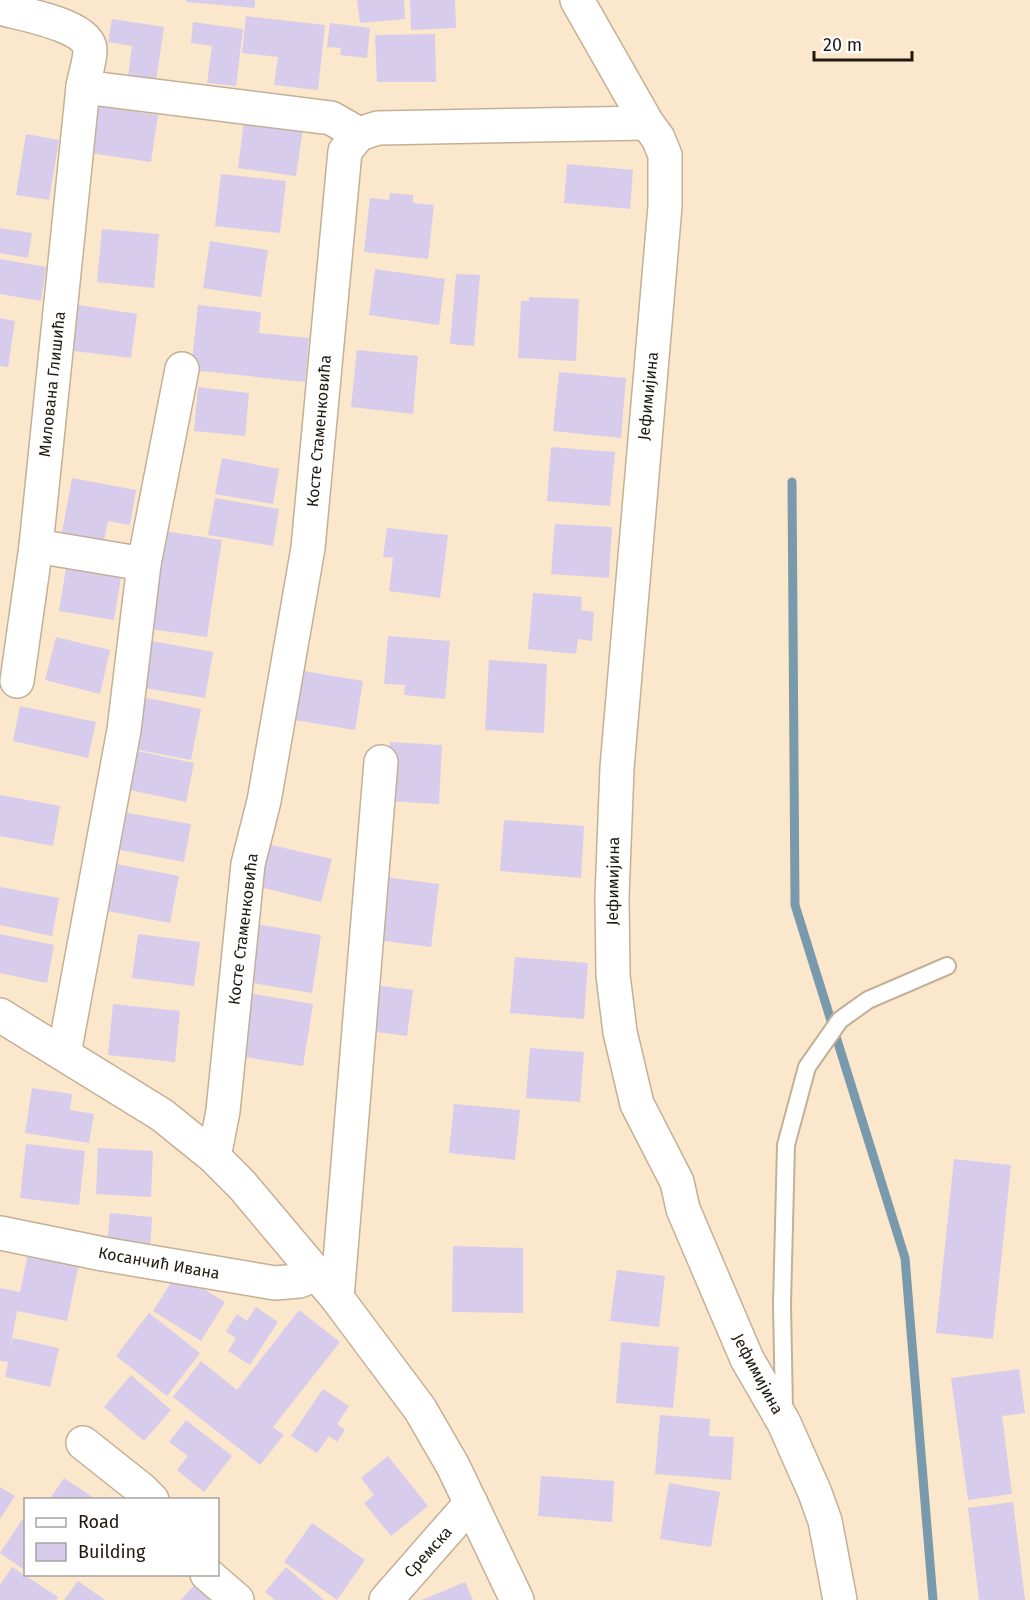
<svg xmlns="http://www.w3.org/2000/svg" width="1030" height="1600" font-family="'Fira Sans',sans-serif">
  <rect width="100%" height="100%" fill="#fbe7cc"/>
  <g fill="none" stroke-linecap="round" stroke-linejoin="round">
    <path stroke="#799aac" stroke-width="9" d="M792 482 795 905 905 1258 933 1600"/>
  </g>
  <g fill="#d7ccec">
    <path d="M186 0H255V8L186 2Z"/>
    <path d="M357 0H404L405 19 360 23Z"/>
    <path d="M410 0H455L456 28 411 30Z"/>
    <path d="M246 16 325 25 318 90 274 85 278 57 242 53Z"/>
    <path d="M112 19 164 27 156 81 128 77 132 46 108 42Z"/>
    <path d="M193 22 243 29 236 86 207 83 212 46 191 43Z"/>
    <path d="M330 23 370 28 367 58 340 55 341 48 327 47Z"/>
    <path d="M435 34 436 82H377L375 35Z"/>
    <path d="M97 106 158 115 151 162 90 153Z"/>
    <path d="M244 121 303 129 296 176 238 168Z"/>
    <path d="M26 134 59 140 49 200 16 195Z"/>
    <path d="M567 164 633 170 630 209 564 203Z"/>
    <path d="M221 174 286 181 280 233 215 226Z"/>
    <path d="M390 193 413 195V203L434 205 428 259 364 252 370 198 389 200Z"/>
    <path d="M0 228 32 233 28 258 0 253Z"/>
    <path d="M102 229 159 234 154 288 97 282Z"/>
    <path d="M210 241 268 250 261 297 203 288Z"/>
    <path d="M0 259 46 267 41 301 0 294Z"/>
    <path d="M375 269 445 279 439 325 369 315Z"/>
    <path d="M456 274 480 275 474 346 450 344Z"/>
    <path d="M529 297 579 299 576 361 518 358 521 301H529Z"/>
    <path d="M72 304 137 314 131 358 66 350Z"/>
    <path d="M198 305 261 312 259 333 309 338 305 382 191 370Z"/>
    <path d="M0 318 15 321 8 367 0 366Z"/>
    <path d="M357 350 418 356 413 414 351 407Z"/>
    <path d="M559 372 626 378 621 438 553 431Z"/>
    <path d="M198 387 249 393 245 436 194 431Z"/>
    <path d="M551 447 615 452 610 506 547 501Z"/>
    <path d="M222 458 279 469 273 504 215 494Z"/>
    <path d="M72 478 136 490 130 525 108 521 103 546 61 538Z"/>
    <path d="M215 498 279 509 273 546 208 535Z"/>
    <path d="M555 524 612 527 609 578 551 574Z"/>
    <path d="M387 528 448 535 440 598 389 591 393 558 383 557Z"/>
    <path d="M164 531 222 540 207 637 150 629Z"/>
    <path d="M67 562 122 571 114 620 59 611Z"/>
    <path d="M533 593 582 597 581 610 594 612 592 641 578 639 576 654 528 649Z"/>
    <path d="M388 636 450 641 445 699 404 695 405 685 384 684Z"/>
    <path d="M56 637 110 650 100 694 45 680Z"/>
    <path d="M152 641 213 652 205 698 144 688Z"/>
    <path d="M489 660 547 664 544 733 485 730Z"/>
    <path d="M292 669 363 681 355 730 283 718Z"/>
    <path d="M143 697 201 709 191 760 133 749Z"/>
    <path d="M20 706 96 722 88 758 13 741Z"/>
    <path d="M390 742 442 745 439 804 387 801Z"/>
    <path d="M137 751 194 763 186 802 130 790Z"/>
    <path d="M0 795 60 806 53 846 0 836Z"/>
    <path d="M122 812 191 824 184 862 115 849Z"/>
    <path d="M504 820 584 826 581 878 500 871Z"/>
    <path d="M267 844 332 859 321 902 256 886Z"/>
    <path d="M111 863 179 876 170 923 102 910Z"/>
    <path d="M377 876 439 884 431 947 369 939Z"/>
    <path d="M0 887 59 898 52 936 0 925Z"/>
    <path d="M256 924 321 935 312 993 247 982Z"/>
    <path d="M0 934 54 945 47 983 0 973Z"/>
    <path d="M138 934 200 942 194 986 132 978Z"/>
    <path d="M515 957 588 963 584 1019 510 1013Z"/>
    <path d="M367 984 413 990 407 1036 361 1030Z"/>
    <path d="M248 993 313 1004 303 1066 238 1056Z"/>
    <path d="M113 1004 180 1011 175 1062 108 1055Z"/>
    <path d="M530 1048 584 1052 580 1102 526 1098Z"/>
    <path d="M32 1088 72 1094 70 1110 94 1114 89 1143 25 1133Z"/>
    <path d="M454 1104 520 1110 515 1160 449 1153Z"/>
    <path d="M26 1144 85 1151 79 1205 20 1198Z"/>
    <path d="M98 1148 153 1151 151 1197 96 1194Z"/>
    <path d="M954 1159 1011 1165 993 1339 936 1333Z"/>
    <path d="M110 1213 152 1217 150 1250 107 1246Z"/>
    <path d="M453 1246 523 1248V1313L452 1312Z"/>
    <path d="M29 1249 80 1259 67 1321 17 1311 10 1349 13 1338 59 1348 50 1387 5 1377 8 1362 0 1361V1288L20 1292Z"/>
    <path d="M617 1270 665 1276 659 1327 610 1321Z"/>
    <path d="M177 1273 225 1302 201 1341 153 1311Z"/>
    <path d="M256 1307 278 1322 250 1365 228 1351 236 1338 226 1332 237 1314 247 1321Z"/>
    <path d="M299 1310 340 1342 273 1427 284 1435 260 1465 173 1397 201 1361 237 1390Z"/>
    <path d="M149 1313 200 1353 167 1396 116 1356Z"/>
    <path d="M621 1342 679 1347 673 1408 616 1403Z"/>
    <path d="M1019 1369 1025 1413 1002 1416 1012 1494 968 1500 951 1378Z"/>
    <path d="M131 1375 171 1410 144 1441 104 1407Z"/>
    <path d="M323 1389 349 1406 337 1424 345 1430 337 1442 329 1436 317 1453 291 1436Z"/>
    <path d="M660 1415 710 1419 709 1436 734 1437 731 1480 655 1474Z"/>
    <path d="M186 1420 232 1456 204 1492 177 1470 188 1456 169 1442Z"/>
    <path d="M388 1456 428 1506 391 1536 364 1503 374 1495 361 1478Z"/>
    <path d="M541 1476 614 1481 612 1522 538 1516Z"/>
    <path d="M64 1478 97 1500H49Z"/>
    <path d="M669 1483 720 1492 711 1547 660 1539Z"/>
    <path d="M0 1487 15 1496 0 1519Z"/>
    <path d="M1013 1502 1025 1600H979L968 1508Z"/>
    <path d="M26 1514V1565L23 1569 0 1553Z"/>
    <path d="M312 1523 365 1560 337 1600 284 1562Z"/>
    <path d="M12 1567 58 1597 56 1600H0V1585Z"/>
    <path d="M286 1567 324 1600H275L265 1592Z"/>
    <path d="M78 1581 105 1600H64Z"/>
    <path d="M465 1582 473 1600H422Z"/>
    <path d="M196 1583 215 1600H181Z"/>
  </g>
  <g fill="none" stroke-linecap="round" stroke-linejoin="round">
    <g stroke="#c3b096" stroke-width="20">
      <path id="service" d="M784 1410 782 1304 786 1145 807 1067 840 1020 868 1000 947 966"/>
    </g>
    <g stroke="#c3b096" stroke-width="36">
      <g id="minor">
        <path d="M577 0 647 123 658 138 665 155V206L617 768 612 897 613 975 620 1032 637 1104 677 1182 683 1209 747 1359 784 1423 815 1493 825 1521 840 1600"/>
        <path d="M0 8C20 14 90 25 90 50 90 61 85 75 83 87L36 546 17 681"/>
        <path d="M83 87 331 118 359 134"/>
        <path d="M36 546 144 564"/>
        <path d="M0 1015 162 1115 214 1157 242 1185 337 1298 420 1409 453 1466 517 1600"/>
        <path d="M64 1054 124 730 144 564 182 369"/>
        <path d="M214 1157 223 1111 248 864 264 801 308 548 345 151 359 134 378 128 647 123"/>
        <path d="M0 1233 103 1254 275 1283 299 1281 317 1274"/>
        <path d="M337 1298 381 762"/>
        <path d="M83 1443 141 1489 152 1500"/>
        <path d="M207 1574 237 1600"/>
        <path d="M386 1600 471 1503"/>
      </g>
    </g>
    <use href="#service" stroke="#fff" stroke-width="16"/>
    <use href="#minor" stroke="#fff" stroke-width="33"/>
  </g>
  <g text-anchor="middle" dominant-baseline="central" stroke-width="6" stroke-linejoin="round" paint-order="stroke">
    <g font-size="16" fill="#20190f" stroke="#fff">
      <text transform="translate(52 384) rotate(-84)">Милована Глишића</text>
      <text transform="translate(648 396) rotate(-84)">Јефимијина</text>
      <text transform="translate(319 431) rotate(-85)">Косте Стаменковића</text>
      <text transform="translate(613 881) rotate(-89)">Јефимијина</text>
      <text transform="translate(243 929) rotate(-83)">Косте Стаменковића</text>
      <text transform="translate(159 1263) rotate(10)">Косанчић Ивана</text>
      <text transform="translate(758 1374) rotate(62)">Јефимијина</text>
      <text transform="translate(428 1552) rotate(-48)">Сремска</text>
    </g>
  </g>
  <rect x="24" y="1498" width="195" height="78" fill="#ffffff" stroke="#a6a39f" stroke-width="1.5"/>
  <rect x="36" y="1518" width="30" height="9" fill="#ffffff" stroke="#a6a39f" stroke-width="1.5"/>
  <text x="78" y="1528" font-size="18" fill="#20190f">Road</text>
  <rect x="36" y="1543" width="30" height="18" fill="#d7ccec" stroke="#a6a39f" stroke-width="1.5"/>
  <text x="78" y="1558" font-size="18" fill="#20190f">Building</text>
  <path d="M814 51v9h98v-9" fill="none" stroke="#20190f" stroke-width="3"/>
  <text x="823" y="51" font-size="18" fill="#20190f" stroke="#ffffff" stroke-width="4.5" paint-order="stroke">20 m</text>
</svg>
